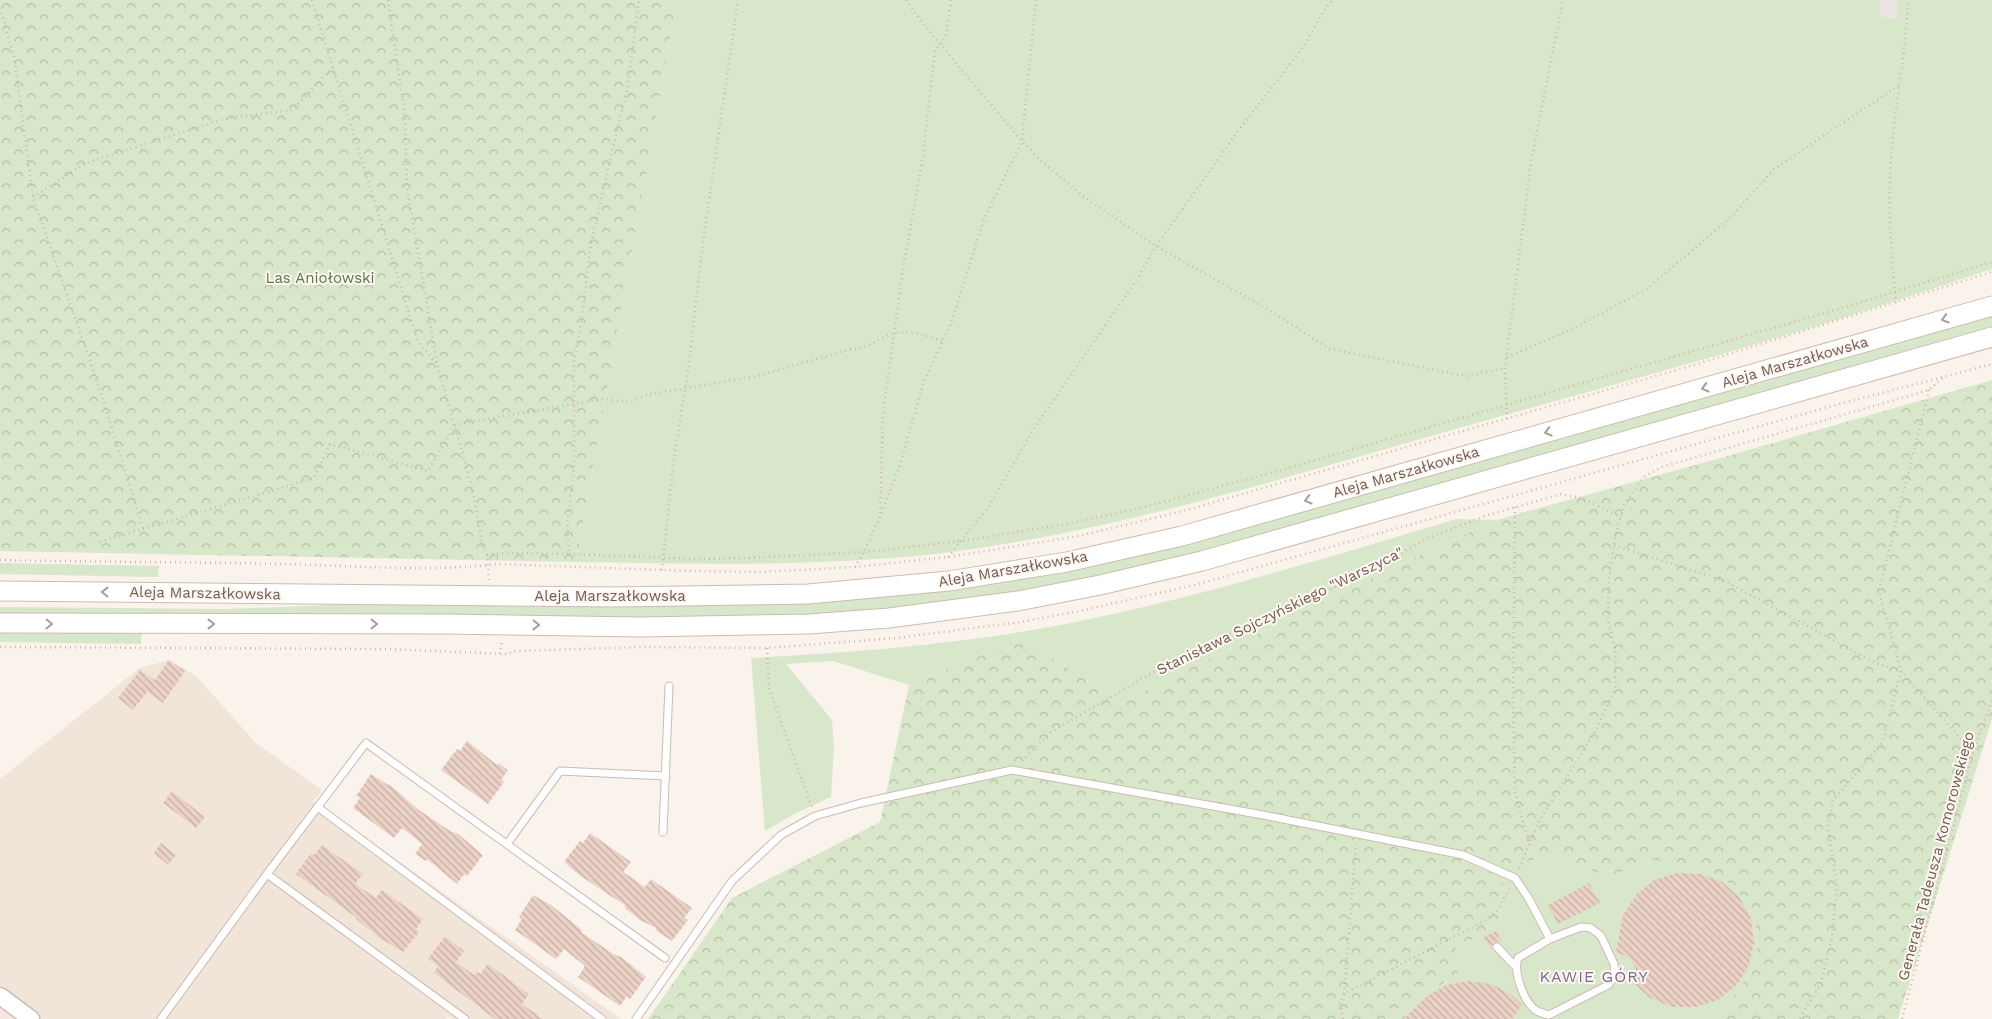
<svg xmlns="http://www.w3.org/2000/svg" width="1992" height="1019" font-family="'Work Sans',sans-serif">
  <defs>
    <pattern id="forest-crowns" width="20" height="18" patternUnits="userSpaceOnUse" patternTransform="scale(1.25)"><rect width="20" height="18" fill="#d8e7ca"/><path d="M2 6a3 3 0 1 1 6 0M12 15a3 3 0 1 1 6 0" fill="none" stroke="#b4bea6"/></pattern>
    <pattern id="building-back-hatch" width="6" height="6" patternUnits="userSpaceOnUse" patternTransform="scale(1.25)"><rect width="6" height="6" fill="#ecd2c6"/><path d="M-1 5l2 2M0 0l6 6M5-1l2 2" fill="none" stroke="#c4ada3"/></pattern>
  </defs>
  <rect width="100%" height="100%" fill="#faf3eb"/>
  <path fill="#f1e5da" d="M169 660 196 676 256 743 322 790 314 801 621 1019H452L448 1016 445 1019H34L0 987V779L140 668Z"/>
  <path fill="#f9e6e0" d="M0 996 31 1019H0Z"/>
  <path fill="#eae4e0" d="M1880 0H1898L1897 19 1880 16Z"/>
  <g fill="#d8e7ca">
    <path d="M677 0H1880V16L1897 19 1898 0H1992V269C1923 292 1853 315 1783 336 1662 372 1539 405 1417 440 1259 485 1099 535 934 554 815 567 696 564 576 562Z"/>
    <path d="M1992 315V329L1233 544 1157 564 1028 591 952 603 808 617 693 619 0 615V607L223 609 389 603 765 604 860 599 952 589 1039 576Z"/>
    <path d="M1457 519 1496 520 1350 588 1121 703 1021 637 909 685 833 661 786 664 832 720 834 748 831 797 796 813 765 831 751 658C856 652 962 644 1066 624 1198 598 1328 557 1457 519Z"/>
    <path d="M0 563 159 566 158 577 0 574Z"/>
    <path d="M0 632 142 633 141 644 0 642Z"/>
    <path d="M1556 855 1607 877 1655 860 1702 871 1726 880 1742 897 1754 918 1758 941 1753 967 1740 988 1716 1019H1404C1413 1000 1429 991 1447 982L1454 950 1499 924 1505 866Z"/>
  </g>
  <g fill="url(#forest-crowns)">
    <path d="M0 0H677L576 562 0 551Z"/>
    <path d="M1992 380V719L1898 1019H1716L1740 988 1753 967 1758 941 1754 918 1742 897 1726 880 1702 871 1655 860 1607 877 1556 855 1505 866 1499 924 1454 950 1458 972C1440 989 1415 995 1404 1019H648L732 898 880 822 909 685 1021 637 1121 703 1350 588 1496 520 1717 459Z"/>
  </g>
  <g fill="url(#building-back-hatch)">
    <path d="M169 660 185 671 163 703 147 692 133 710 118 698 140 670 155 680Z"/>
    <path d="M467 741 497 765 498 763 508 770 501 780 504 782 488 804 441 770 457 749 460 751Z"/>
    <path d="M371 774 388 785 389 784 419 810 450 831 458 834 483 855 467 876 464 874 457 884 427 859 426 861 415 854 422 844 402 828 394 838 353 808 360 798 356 796Z"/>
    <path d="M172 791 205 817 196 828 163 803Z"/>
    <path d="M590 833 631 862 623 872 645 887 651 879 692 908 684 918 688 920 672 941 655 930 656 928 640 920 625 908 626 906 579 875 564 862 580 841 583 843Z"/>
    <path d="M161 843 176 855 168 865 154 853Z"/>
    <path d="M322 845 363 874 355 884 376 898 382 890 423 919 416 929 419 932 403 952 381 939 356 919 357 918 296 874 311 853 314 855Z"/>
    <path d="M1677 873 1700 874 1722 882 1740 898 1751 919 1754 942 1749 965 1737 985 1718 1000 1696 1007H1672L1650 998 1633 982 1636 970 1630 958 1616 952 1623 915 1636 895 1654 880Z"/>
    <path d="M1589 883 1600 903 1558 924 1548 905Z"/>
    <path d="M533 895 551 905 582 930 581 932 613 954 621 957 646 977 630 999 627 996 620 1006 578 977 585 966 564 949 556 959 515 930 522 919 519 917Z"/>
    <path d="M1496 931 1502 942 1494 943 1490 948 1484 937Z"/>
    <path d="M445 936 464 951 456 962 474 975 477 972 480 974 488 964 529 994 522 1004 543 1019H495L434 973 438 966 428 959Z"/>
    <path d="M1469 981 1491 984 1511 994 1522 1005 1512 1019H1404L1427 996 1447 985Z"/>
  </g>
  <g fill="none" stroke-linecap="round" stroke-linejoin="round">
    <g stroke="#cbbbb2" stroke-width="9">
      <g id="service">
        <path d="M319 808 602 1019"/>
        <path d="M663 832 669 686"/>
        <path d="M507 844 560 771 666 776"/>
        <path d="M267 874 366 743 665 958"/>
        <path d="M1497 947 1515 966"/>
        <path d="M161 1019 267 874 465 1019"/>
        <path d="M636 1019 732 881 781 835 815 816 861 803 1012 770 1263 815 1463 855 1515 878 1529 899 1550 939 1518 958C1513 973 1524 1003 1537 1011 1541 1013 1545 1014 1549 1015L1608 985 1615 976 1614 964 1601 936 1591 928 1581 927 1550 939"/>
      </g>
    </g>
    <g stroke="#cbbbb2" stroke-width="19">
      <path id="tertiary" d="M0 996 31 1019"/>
    </g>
    <g stroke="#cebbb0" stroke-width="21">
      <g id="secondary">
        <path d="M0 591 616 597 808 594 949 581 1067 562 1182 536 1992 306"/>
        <path d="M0 623 444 624 641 627 809 624 889 618 1018 601 1100 585 1202 561 1992 337"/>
      </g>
    </g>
    <g stroke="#d2b5a9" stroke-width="2.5" stroke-dasharray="1 4" stroke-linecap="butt">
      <path d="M312 0 418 342 436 363"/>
      <path d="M388 0 405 117 407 187 437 364 472 487 483 548 487 555 489 580"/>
      <path d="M906 0 923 24 1022 141 1041 161 1083 196 1156 246 1264 307 1330 349 1467 376 1505 368"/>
      <path d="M0 8 14 57 33 197 100 390 143 529"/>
      <path d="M33 197 86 163 224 119 292 110 333 67"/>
      <path d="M1896 303C1891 252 1887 199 1892 147 1896 98 1906 50 1908 0"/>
      <path d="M1507 357 1570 330 1647 289 1731 217 1774 169 1901 84"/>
      <path d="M1929 390 1879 591 1901 671 1973 753"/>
      <path d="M1507 419 1505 368 1531 162 1563 0"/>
      <path d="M1515 507 1513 692 1515 793 1529 843"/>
      <path d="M880 513 883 414 903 269 923 156 935 50 946 37 951 0"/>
      <path d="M100 542 314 478 330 444 428 471 455 425 602 399 629 402 651 394 757 376 851 349C868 350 880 336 896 333 912 330 928 337 943 341"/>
      <path d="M1614 545 1725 581 1875 663 1901 671 1882 743 1833 800 1828 827 1837 885 1832 937 1821 984 1799 1019"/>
      <path d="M569 554 697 559 747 558 864 552 961 541 1067 524 1140 508 1274 472 1832 311 1992 262"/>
      <path d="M487 555 505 553 569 554 567 528 574 469V362L581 324 591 243 628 84 639 0"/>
      <path d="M948 557 989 506 1031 433 1139 276 1156 246 1242 126 1304 46 1326 7 1333 0"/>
      <path d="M0 560C95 562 190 562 285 564 356 566 428 572 498 564L692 571 761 572 855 567 948 557 1079 536 1183 511 1694 365 1992 272"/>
      <path d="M855 567 864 552 880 517 900 465 923 384 951 323 984 219 1022 141 1036 0"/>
      <path d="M662 570 673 465 689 364 701 256 738 0"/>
      <path d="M0 647 386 649 505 654 516 651 643 647 767 648 896 638 1021 622 1079 611 1195 585 1832 406 1992 364"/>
      <path d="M767 648 769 689 812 807"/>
      <path d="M500 654 502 641"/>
      <path d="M1022 761 1048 734 1177 658 1366 573 1428 538 1485 516 1561 494 1584 499 1621 517"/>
      <path d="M1519 868 1539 821 1595 732 1615 688V650L1608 619 1609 576 1615 537 1624 504 1644 477 1662 467 1929 390 1943 377"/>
      <path d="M1344 994 1356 844"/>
      <path d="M1343 1019 1340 1004 1344 994 1488 919 1497 911 1509 889"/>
      <path d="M1902 1019 1973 753 1992 700"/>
    </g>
    <use href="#service" stroke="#fff" stroke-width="7"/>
    <use href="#tertiary" stroke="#fff" stroke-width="16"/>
    <use href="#secondary" stroke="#fff" stroke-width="19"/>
  </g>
  <defs><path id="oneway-chevron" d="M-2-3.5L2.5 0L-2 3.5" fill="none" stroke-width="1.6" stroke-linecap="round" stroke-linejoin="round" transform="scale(1.25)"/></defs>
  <g stroke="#aa9c97">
    <use href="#oneway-chevron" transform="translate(1945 319) rotate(164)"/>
    <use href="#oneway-chevron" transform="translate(1705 388) rotate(164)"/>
    <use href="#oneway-chevron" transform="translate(1548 432) rotate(164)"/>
    <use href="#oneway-chevron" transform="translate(1308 500) rotate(164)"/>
    <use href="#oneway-chevron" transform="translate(105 592) rotate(-179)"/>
    <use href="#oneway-chevron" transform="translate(49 624) rotate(1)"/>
    <use href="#oneway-chevron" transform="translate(211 624)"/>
    <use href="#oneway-chevron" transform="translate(374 624)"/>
    <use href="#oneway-chevron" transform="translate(536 625) rotate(1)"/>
  </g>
  <g text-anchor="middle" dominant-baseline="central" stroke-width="4" stroke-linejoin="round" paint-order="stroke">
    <g font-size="15" fill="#5b774a" stroke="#fdf7f1">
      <text x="320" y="278">Las Aniołowski</text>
    </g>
    <g font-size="15" fill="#725a51" stroke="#fdf7f1">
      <text transform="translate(1795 362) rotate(-16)">Aleja Marszałkowska</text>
      <text transform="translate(1406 472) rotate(-16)">Aleja Marszałkowska</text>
      <text transform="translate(1013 569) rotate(-10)">Aleja Marszałkowska</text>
      <text transform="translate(205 593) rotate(1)">Aleja Marszałkowska</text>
      <text x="610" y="596">Aleja Marszałkowska</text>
      <text transform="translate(1280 611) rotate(-26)">Stanisława Sojczyńskiego "Warszyca"</text>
      <text transform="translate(1936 856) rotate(-75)">Generała Tadeusza Komorowskiego</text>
    </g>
    <g font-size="16" letter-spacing="1" fill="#7e698e" stroke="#fdf7f1">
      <text x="1594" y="976">KAWIE GÓRY</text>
    </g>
  </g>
</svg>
